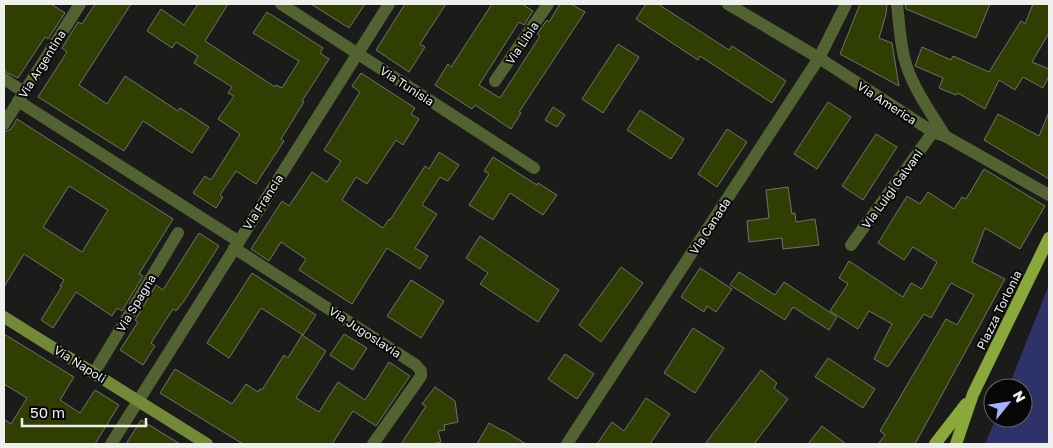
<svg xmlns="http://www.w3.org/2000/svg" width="1053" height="448" font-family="'Golos Text',sans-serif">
  <rect width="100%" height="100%" fill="#1b1c1a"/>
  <path fill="#2d3269" d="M1049 285V444H985L996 418H1023V388H1008Z"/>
  <g fill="#303f01" stroke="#70716e" fill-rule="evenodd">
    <path d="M4 4H51L65 13 48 39 45 37 18 78 4 71Z"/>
    <path d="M95 4H131L79 85 107 104 125 76 178 111 180 108 209 127 192 153 143 121 124 151 38 97 67 52 62 48 78 22 82 24Z"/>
    <path d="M198 4H228L205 41 275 87 276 85 282 88 299 61 253 33 267 12 323 48 320 53 329 59 302 101 304 102 281 139 284 141 256 184 236 171 220 195 223 197 216 208 193 193 205 176 211 180 240 134 218 119 234 96 228 93 232 87 194 63 198 56 176 42 172 48 147 31 161 9 184 25Z"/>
    <path d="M311 4H365L349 28Z"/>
    <path d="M405 4H446L420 44 425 47 409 72 376 50Z"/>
    <path d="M492 4H522L533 11 524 25 519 22 479 85 500 98 540 36 537 34 547 20 549 22 560 4H571L585 12 519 112 521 113 511 129 475 105 472 109 435 85 448 64 451 67Z"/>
    <path d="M646 4H658L729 50 732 46 786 81 772 103 700 56 698 60 636 19Z"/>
    <path d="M860 4H887L886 14 879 38 892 43 899 86 840 54Z"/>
    <path d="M905 4H990L976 38 906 9Z"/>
    <path d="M1033 4H1049V33L1032 62 1049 69V76L1043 88 1023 77 1015 90 999 80 985 109 958 93 956 95 939 88 943 78 915 66 922 47 951 60 953 56 989 72 1021 21 1025 24Z"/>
    <path d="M618 44 639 57 603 113 582 99Z"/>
    <path d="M361 73 415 108 411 114 419 119 403 145 396 140 367 184 356 177 342 200 383 228 389 219 390 220 425 166 429 169 439 152 459 165 448 181 440 177 422 205 437 214 415 248 428 256 420 269 387 248 352 304 299 270 306 259 281 242 269 261 251 249 282 201 289 206 312 172 327 182 341 161 324 150 360 92 352 86Z"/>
    <path d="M828 102 851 117 817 169 794 154Z"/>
    <path d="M553 107 565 115 557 127 545 120Z"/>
    <path d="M640 110 684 139 671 159 627 130Z"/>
    <path d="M1049 112V179L984 140 998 114 1039 136Z"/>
    <path d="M17 119 173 219 139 274 143 276 122 311 117 308 112 316 76 292 53 328 41 320 62 286H60L64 280 24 254 4 287V132L11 129ZM69 186 108 210 82 252 43 227Z"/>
    <path d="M727 129 747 142 717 187 698 174Z"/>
    <path d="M876 134 897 147 863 200 842 186Z"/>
    <path d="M493 157 537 185 538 183 557 195 543 215 510 193 493 220 469 205 489 174 484 171Z"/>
    <path d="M984 169 1045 206 1020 249 985 228 972 262 1005 279 915 444H878L885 435 880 431 946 319 957 325 974 295 951 283 931 318 924 314 888 367 874 359 892 324 869 311 858 329 830 311 848 284 839 278 849 261 903 297 911 283 922 289 937 262 913 247 904 260 878 243 907 196 920 204 928 192 954 209 962 197 966 199Z"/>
    <path d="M788 187 792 214 795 213 796 222 815 219 819 245 783 249 782 238 749 242 747 221 769 218 766 190Z"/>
    <path d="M199 233 219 246 184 301 176 311 173 309 151 343 155 346 143 365 120 350 138 322 135 320 156 285 163 290Z"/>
    <path d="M480 236 559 290 538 322 480 284 488 273 466 258Z"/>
    <path d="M621 267 643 283 601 342 579 325Z"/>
    <path d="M700 268 732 289 716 312 707 306 704 312 681 297Z"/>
    <path d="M739 272 775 295 784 282 837 317 829 330 793 307 785 320 730 285Z"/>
    <path d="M252 273 316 315 303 335 261 308 229 358 207 343Z"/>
    <path d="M411 280 444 301 421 338 387 316Z"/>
    <path d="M693 328 724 348 695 393 664 373Z"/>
    <path d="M4 334 74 377 60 400 80 413 95 390 119 405 95 444H4V419L11 424 27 398 4 384Z"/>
    <path d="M344 334 367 348 353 370 330 355Z"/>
    <path d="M302 335 326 351 296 398 319 412 338 382 365 400 389 362 410 376 376 426 353 411 332 444H243L160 393 175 369 232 404 246 384 258 392 260 389 262 390 284 355 288 358Z"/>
    <path d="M565 354 594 374 577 399 548 379Z"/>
    <path d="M828 358 875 389 863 408 815 377Z"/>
    <path d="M761 370 777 383 774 388 788 399 754 444H705Z"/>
    <path d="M435 387 455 401 458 422 444 425 445 430 438 431 441 442 432 444H401L426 406 422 404Z"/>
    <path d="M646 398 670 414 650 444H597L612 422 624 431Z"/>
    <path d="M141 420 180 444H126Z"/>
    <path d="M489 423 503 431V430L526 444H477Z"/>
    <path d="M822 426 846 444H808Z"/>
  </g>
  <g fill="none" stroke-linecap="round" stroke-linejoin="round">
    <g stroke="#536231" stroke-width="12">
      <path d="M281 4 534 168"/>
      <path d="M728 4 819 58 933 132 945 136 1049 195"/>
      <path d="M897 4C899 22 900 40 904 57 911 86 930 111 945 136"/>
      <path d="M4 79 24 92"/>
      <path d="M495 81 548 4"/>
      <path d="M18 101 238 241"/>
      <path d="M4 124 80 4"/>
      <path d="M851 245 933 132"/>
      <path d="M234 248 416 365 421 371V376L373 444"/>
      <path d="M94 373 178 233"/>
      <path d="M111 444 389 4"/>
      <path d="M567 444 819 58 846 4"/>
    </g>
    <path stroke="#728a38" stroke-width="12" d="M4 317 207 444"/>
    <g stroke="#8aa93b" stroke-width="12">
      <path d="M935 444 966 404"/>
      <path d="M956 444 973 394 1049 238"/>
    </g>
  </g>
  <g text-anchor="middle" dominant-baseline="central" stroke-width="4" stroke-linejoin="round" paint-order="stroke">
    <g font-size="12" fill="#eff0ee" stroke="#060706">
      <text transform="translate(522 43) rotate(-56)">Via Libia</text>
      <text transform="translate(42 64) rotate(-58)">Via Argentina</text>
      <text transform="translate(407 86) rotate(33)">Via Tunisia</text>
      <text transform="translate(887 103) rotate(33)">Via America</text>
      <text transform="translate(892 189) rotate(-54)">Via Luigi Galvani</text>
      <text transform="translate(263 202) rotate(-57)">Via Francia</text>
      <text transform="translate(710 226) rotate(-57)">Via Canada</text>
      <text transform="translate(136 303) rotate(-59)">Via Spagna</text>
      <text transform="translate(999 310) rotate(-64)">Piazza Torlonia</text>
      <text transform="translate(365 332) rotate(33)">Via Jugoslavia</text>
      <text transform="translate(80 364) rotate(32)">Via Napoli</text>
    </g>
  </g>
  <rect width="1053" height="448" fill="none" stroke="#eff0ee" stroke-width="10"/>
  <g transform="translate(1008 403) rotate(60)"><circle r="24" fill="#060706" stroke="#636463"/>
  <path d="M0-4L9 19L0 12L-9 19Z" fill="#a4b1fc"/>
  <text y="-8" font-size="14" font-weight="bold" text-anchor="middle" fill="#eff0ee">N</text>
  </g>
  <path d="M22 418v8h124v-8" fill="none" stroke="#eff0ee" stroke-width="2.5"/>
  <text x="30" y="418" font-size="15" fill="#eff0ee" stroke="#060706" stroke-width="4" paint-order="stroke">50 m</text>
</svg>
